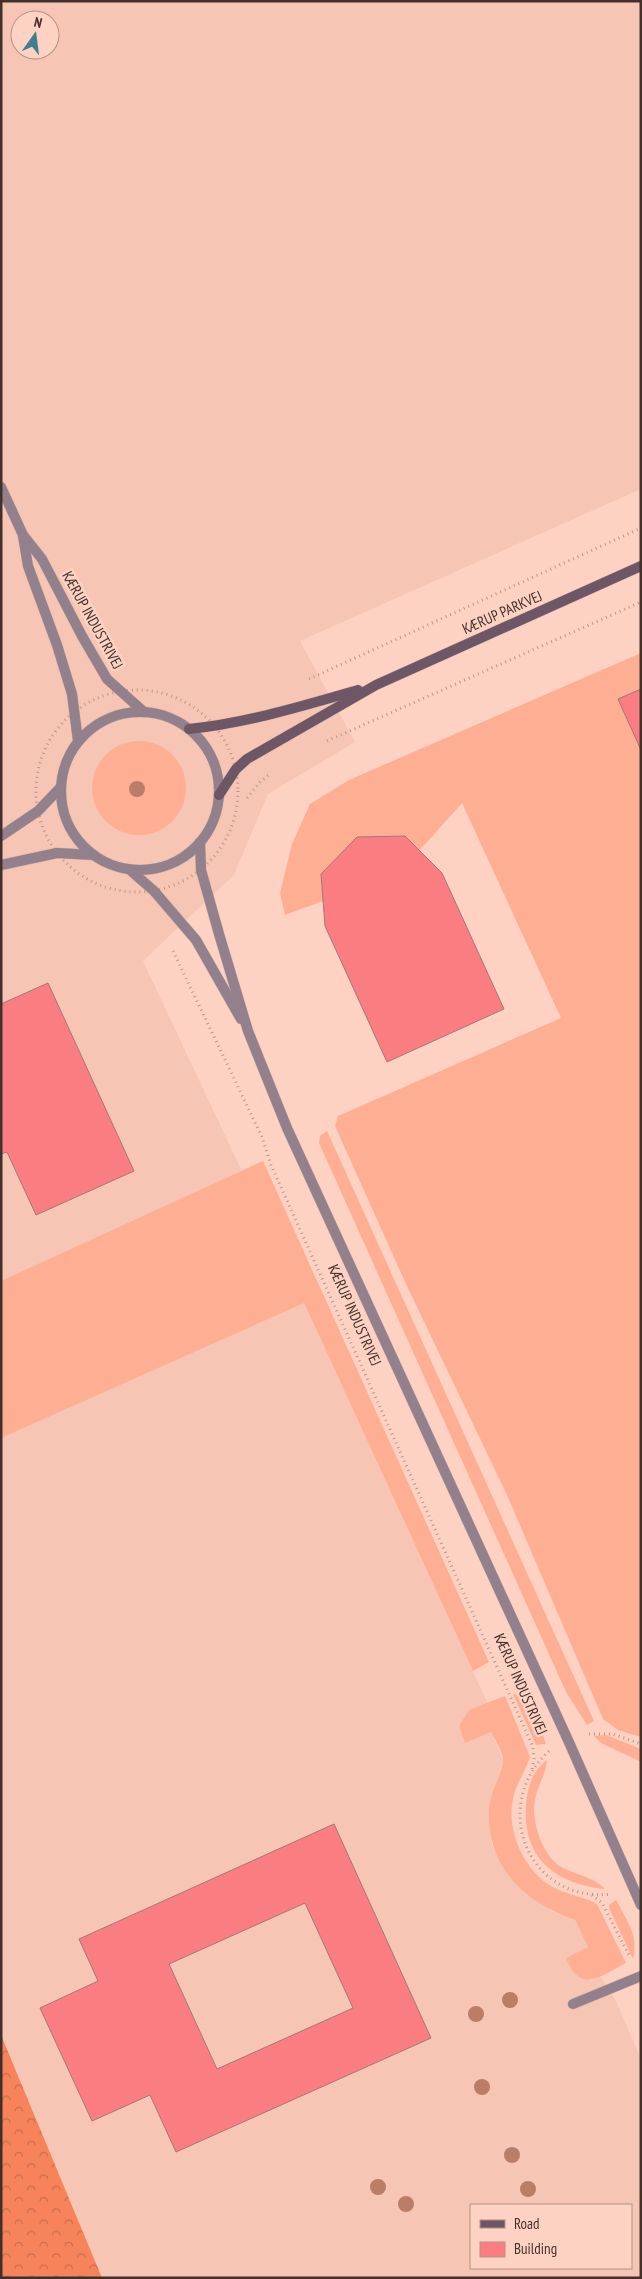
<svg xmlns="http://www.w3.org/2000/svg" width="642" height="2279" font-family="'PT Sans Narrow',sans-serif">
  <defs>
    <pattern id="forest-crowns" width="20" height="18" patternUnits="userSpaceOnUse" patternTransform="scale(1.25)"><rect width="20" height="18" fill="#f6835a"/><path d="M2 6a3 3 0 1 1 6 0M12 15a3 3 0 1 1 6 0" fill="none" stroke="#c96c4b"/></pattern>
  </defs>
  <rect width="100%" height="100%" fill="#fed2c3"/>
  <path fill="#f7c5b3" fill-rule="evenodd" d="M1 1H641V489L300 641 355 742 268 794 234 875 143 961 304 1303 488 1704 469 1710 491 1732 503 1760 489 1807 492 1845 503 1866 551 1911 575 1920 588 1947 590 1981 600 1976 616 2001 641 2059V2278H1ZM20 20H50V50H20ZM471 2205H631V2268H471Z"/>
  <g fill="#feaf93">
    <path d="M641 653V1737L618 1730 603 1719 507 1495 406 1284 335 1126 338 1116 561 1018 462 803 420 850 405 836 357 837 321 874 323 901 285 915 280 893 292 844 310 804 349 780Z"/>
    <circle cx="139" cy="788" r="47"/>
    <path d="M327 1131 594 1721 587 1725 566 1692 319 1143 320 1136Z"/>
    <path d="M263 1161 489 1662 473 1671 304 1303 1 1438V1281Z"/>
    <path d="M513 1694 521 1695C534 1710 540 1726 546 1744L536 1745Z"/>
    <path d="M505 1696 530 1757C525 1772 516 1784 513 1799 506 1830 524 1870 551 1886 566 1895 583 1896 597 1904L626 1963C600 1976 581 1995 566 1958L588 1947 575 1920C524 1902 486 1867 489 1808 490 1793 503 1771 503 1760 503 1752 495 1740 491 1732L465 1743 459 1726 469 1710Z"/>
    <path d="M606 1735 641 1749V1762L601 1743 594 1736Z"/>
    <path d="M547 1760C546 1775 537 1786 535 1800 531 1820 541 1851 557 1864 572 1875 592 1875 605 1889 554 1884 522 1857 526 1804 528 1786 532 1771 547 1760Z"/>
    <path d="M616 1900C627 1921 639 1935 633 1959L610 1910 609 1905Z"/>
  </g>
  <path fill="url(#forest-crowns)" d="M1 2035 102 2278H1Z"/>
  <g fill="#fa7e81" stroke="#a37777" fill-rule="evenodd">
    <path d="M641 689V750L618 699Z"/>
    <path d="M405 836 442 873 504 1009 387 1062 325 926 321 874 357 837Z"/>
    <path d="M48 983 134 1171 36 1215 7 1152 1 1154V1004Z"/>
    <path d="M334 1824 431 2038 176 2152 150 2095 92 2121 40 2008 98 1981 79 1939ZM305 1903 353 2008 217 2069 169 1964Z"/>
  </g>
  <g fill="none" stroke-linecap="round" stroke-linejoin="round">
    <g stroke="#d8b2a5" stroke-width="11">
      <path id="lane" d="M573 2004 641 1976"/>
    </g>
    <g stroke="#d8b2a5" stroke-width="11">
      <g id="street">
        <path d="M1 487 23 535 42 559 82 636 107 679 144 712"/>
        <path d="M23 536 28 566 57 645 72 694 78 741"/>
        <circle cx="140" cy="791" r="79"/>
        <path d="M1 836 38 811 60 788"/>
        <path d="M200 842 201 870 219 934 248 1031 287 1128 568 1740 641 1905"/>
        <path d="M1 865 57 853 93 855"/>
        <path d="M130 870 154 891 196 940 241 1019"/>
      </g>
    </g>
    <g stroke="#d8b2a5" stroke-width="11">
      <g id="secondary">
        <path d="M189 729C247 723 302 706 358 690"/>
        <path d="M219 795 236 769 247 759 376 685 641 566"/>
      </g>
    </g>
    <g stroke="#b9978b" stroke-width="3" stroke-dasharray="1 4" stroke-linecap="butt">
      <path d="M309 679 641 528"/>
      <circle cx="137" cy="791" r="101"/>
      <path d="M327 741 641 602"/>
      <path d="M247 798 260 782 270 774"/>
      <path d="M173 951 262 1137 271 1165 533 1747 534 1759 532 1770"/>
      <path d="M589 1734H613L641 1744"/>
      <path d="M549 1751C489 1806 528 1904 612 1894"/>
      <path d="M592 1895 602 1903 630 1957"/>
    </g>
    <use href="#lane" stroke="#92818c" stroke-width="10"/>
    <use href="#street" stroke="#92818c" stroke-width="10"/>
    <use href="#secondary" stroke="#6d5665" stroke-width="10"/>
  </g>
  <g fill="#ba7e68">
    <circle cx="137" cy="789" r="8"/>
    <circle cx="510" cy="2000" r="8"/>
    <circle cx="476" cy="2014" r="8"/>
    <circle cx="482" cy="2087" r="8"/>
    <circle cx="512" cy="2155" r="8"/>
    <circle cx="378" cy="2187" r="8"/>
    <circle cx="528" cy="2189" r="8"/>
    <circle cx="406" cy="2204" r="8"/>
  </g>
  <g text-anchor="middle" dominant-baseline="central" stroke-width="5" stroke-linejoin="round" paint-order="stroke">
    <g font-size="15" fill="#42312b" stroke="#fed2c3">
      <text transform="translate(502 612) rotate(-24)">KÆRUP PARKVEJ</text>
      <text transform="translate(93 620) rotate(61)">KÆRUP INDUSTRIVEJ</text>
      <text transform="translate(355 1315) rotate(66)">KÆRUP INDUSTRIVEJ</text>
      <text transform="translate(521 1684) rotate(66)">KÆRUP INDUSTRIVEJ</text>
    </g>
  </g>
  <rect width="642" height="2279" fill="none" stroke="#42312b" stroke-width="5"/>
  <rect x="470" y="2204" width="162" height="65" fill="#fed2c3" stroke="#b39286"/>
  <rect x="480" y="2220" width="25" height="8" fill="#6d5665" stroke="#b39286"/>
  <text x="514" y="2229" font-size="15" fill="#42312b">Road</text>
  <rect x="480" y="2242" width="25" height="15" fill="#fa7e81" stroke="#b39286"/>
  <text x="514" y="2254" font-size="15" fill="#42312b">Building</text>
  <g transform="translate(35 35) rotate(14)"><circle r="24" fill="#fed2c3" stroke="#b39286"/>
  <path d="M0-4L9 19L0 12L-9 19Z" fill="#3e7e91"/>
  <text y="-8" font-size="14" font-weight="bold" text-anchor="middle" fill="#42312b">N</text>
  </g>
</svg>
